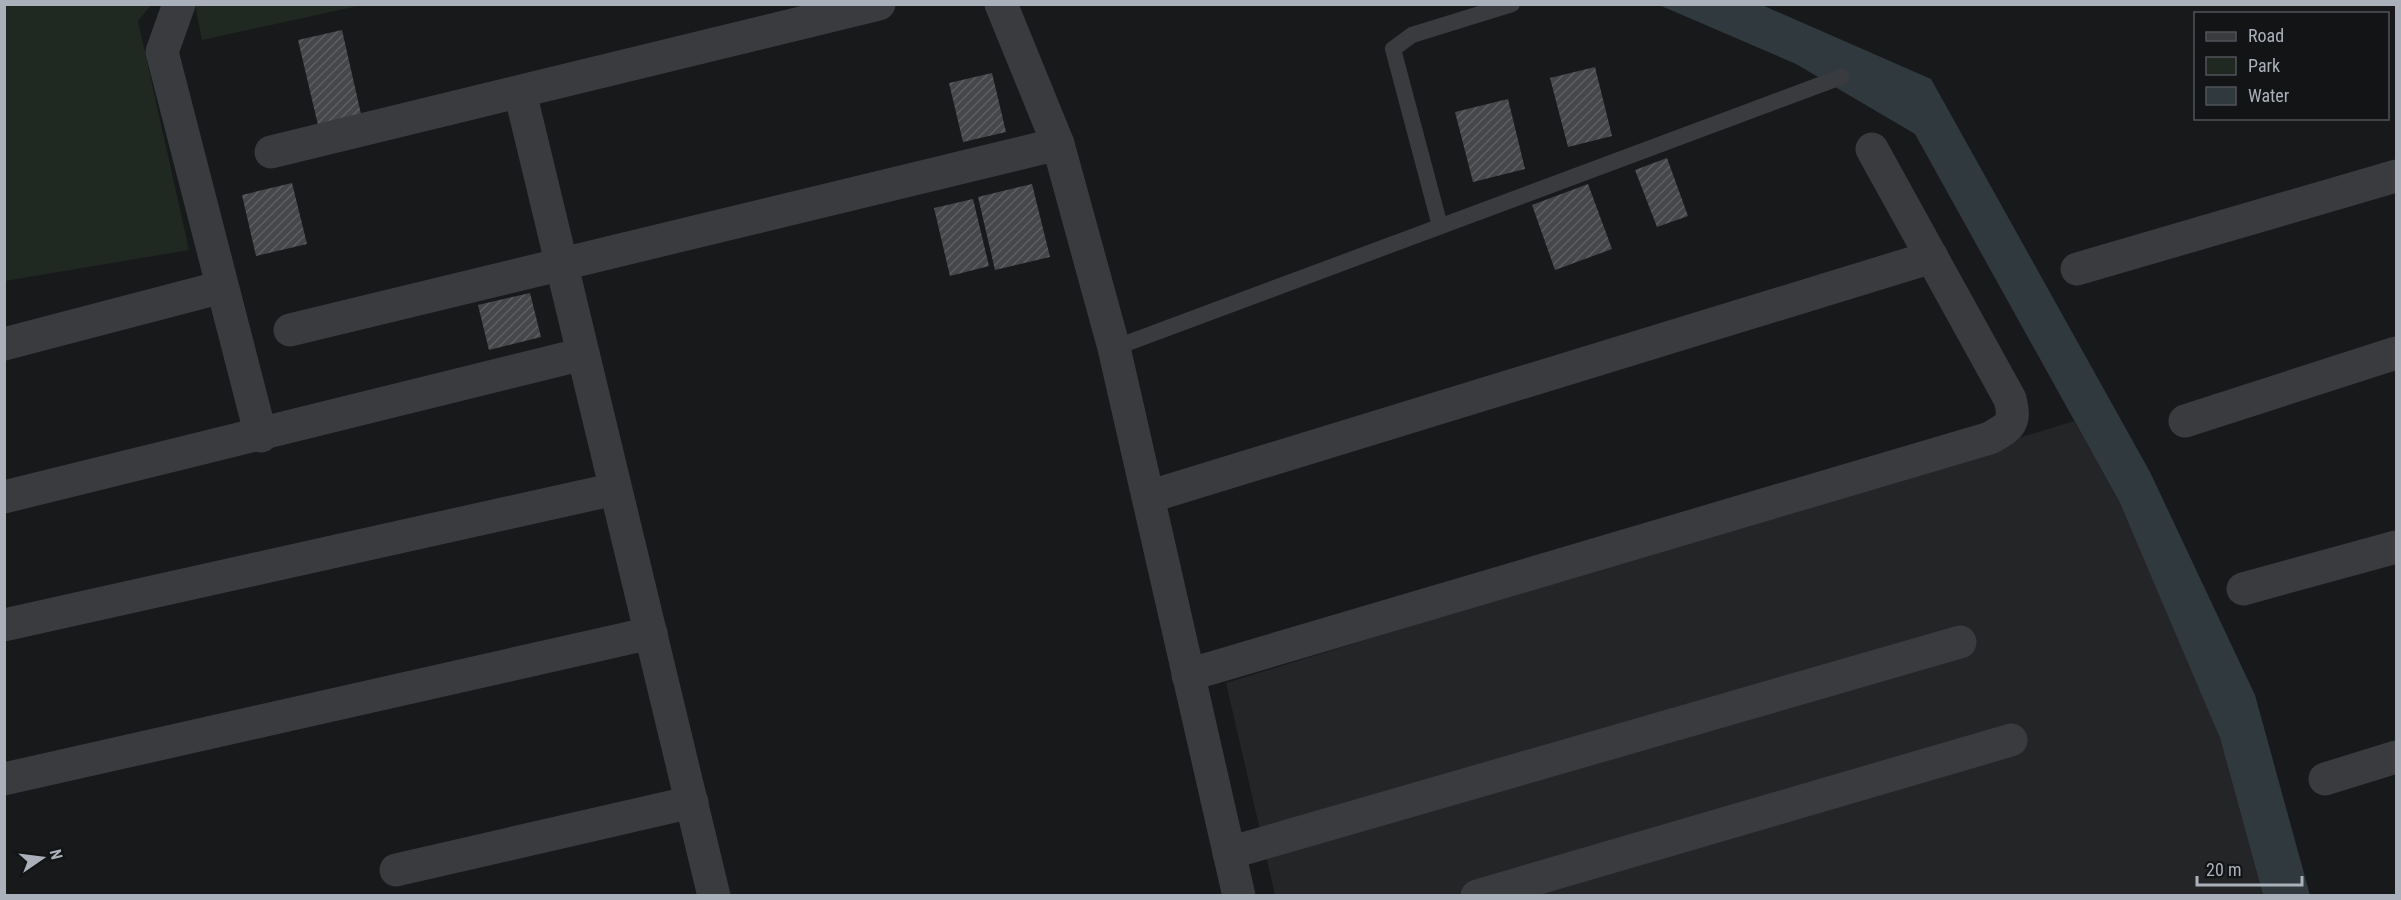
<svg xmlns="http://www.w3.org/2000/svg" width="2401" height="900" font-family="'Roboto Condensed',sans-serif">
  <defs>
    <pattern id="building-hatch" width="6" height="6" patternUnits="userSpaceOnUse" patternTransform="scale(1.5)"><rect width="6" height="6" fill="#45474a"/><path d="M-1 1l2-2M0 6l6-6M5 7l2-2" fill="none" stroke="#5d5f62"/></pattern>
  </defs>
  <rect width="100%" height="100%" fill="#18191b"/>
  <path fill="#242527" d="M2074 421 2120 503 2194 672 2220 738 2263 895H1275L1226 683Z"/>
  <g fill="#202921">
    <path d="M195 4 362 5 202 40Z"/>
    <path d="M5 5H151L138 21 189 250 5 281Z"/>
  </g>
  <path fill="#2f393e" d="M1659 5H1762L1931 79 2150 472 2255 695 2310 895H2263L2220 738 2120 503 1915 134 1796 64Z"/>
  <g fill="url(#building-hatch)">
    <path d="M342 30 361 114 318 125 298 40Z"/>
    <path d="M1595 67 1612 136 1568 147 1550 78Z"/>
    <path d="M992 73 1006 132 963 142 949 83Z"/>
    <path d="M1508 99 1525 169 1473 182 1455 112Z"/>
    <path d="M1667 158 1688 216 1657 227 1635 170Z"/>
    <path d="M292 183 307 244 256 256 242 195Z"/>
    <path d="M1032 184 1050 257 995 270 978 197Z"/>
    <path d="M1588 184 1612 249 1555 270 1532 205Z"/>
    <path d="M973 199 989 266 950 276 934 208Z"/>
    <path d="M530 293 541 337 489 350 478 305Z"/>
  </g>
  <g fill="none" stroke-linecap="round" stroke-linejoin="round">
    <g stroke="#3a3b3f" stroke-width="16">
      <path d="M1440 226 1393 49 1412 35 1512 4"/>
      <path d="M1114 348 1841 77"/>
    </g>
    <g stroke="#3a3b3f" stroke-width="33">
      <path d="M179 4 162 52 261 436"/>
      <path d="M1001 4 1058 144 1114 348 1239 896"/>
      <path d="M520 92 714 896"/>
      <path d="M271 152 879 4"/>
      <path d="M2077 269 2396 176"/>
      <path d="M290 330 1058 144"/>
      <path d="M4 344 222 287"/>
      <path d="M2185 421 2396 353"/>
      <path d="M4 497 583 354"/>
      <path d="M1148 497 1932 257"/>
      <path d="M2243 589 2396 547"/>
      <path d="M4 625 615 489"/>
      <path d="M1188 675 1990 438C2011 426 2016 423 2010 399L1872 149"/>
      <path d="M4 779 651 633"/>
      <path d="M2325 779 2396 757"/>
      <path d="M1229 853 1960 642"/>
      <path d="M396 870 692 802"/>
      <path d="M1477 896 2011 740"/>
    </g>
  </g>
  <rect width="2401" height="900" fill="none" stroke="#abb1ba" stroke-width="12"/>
  <rect x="2194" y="12" width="195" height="108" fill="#131416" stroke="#505358" stroke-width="1.5"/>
  <rect x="2206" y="32" width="30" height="9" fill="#3a3b3f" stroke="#505358" stroke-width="1.5"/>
  <text x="2248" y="42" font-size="18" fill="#abb1ba">Road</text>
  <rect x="2206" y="57" width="30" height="18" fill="#202921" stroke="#505358" stroke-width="1.5"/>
  <text x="2248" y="72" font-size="18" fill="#abb1ba">Park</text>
  <rect x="2206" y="87" width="30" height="18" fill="#2f393e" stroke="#505358" stroke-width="1.5"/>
  <text x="2248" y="102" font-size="18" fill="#abb1ba">Water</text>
  <g transform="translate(42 858) rotate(76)" stroke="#131416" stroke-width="4.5" paint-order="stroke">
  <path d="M0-4.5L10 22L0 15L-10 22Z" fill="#abb1ba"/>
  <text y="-9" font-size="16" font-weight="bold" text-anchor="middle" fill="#abb1ba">N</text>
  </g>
  <path d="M2197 876v9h105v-9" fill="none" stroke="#abb1ba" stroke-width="3"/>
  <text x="2206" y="876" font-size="18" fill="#abb1ba" stroke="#131416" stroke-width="4.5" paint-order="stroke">20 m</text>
</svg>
